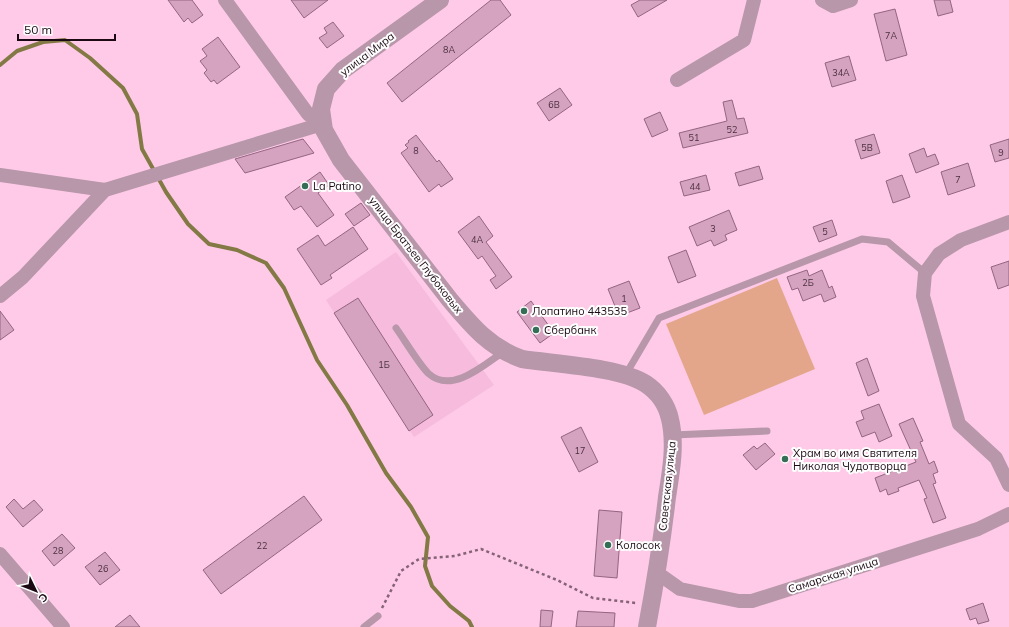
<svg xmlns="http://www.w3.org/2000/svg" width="1009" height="627" font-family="Mulish,sans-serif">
  <rect width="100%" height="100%" fill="#ffcae8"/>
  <path fill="#f7bcdd" d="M396 252 494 385 414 437 326 300Z"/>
  <path fill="#e4a68b" d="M777 278 815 369 704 415 666 324Z"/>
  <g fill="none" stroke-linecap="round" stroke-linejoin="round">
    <path stroke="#837945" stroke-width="4" d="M0 65 17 51 43 42 65 40 90 58 123 88 137 114 142 149 166 192 188 224 209 244 237 250 266 263 284 288 317 360 347 405 386 473 411 507 428 537 425 566 432 586 450 606 469 621 472 627"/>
  </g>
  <g fill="#d5a2bf" stroke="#936580">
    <path d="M168 0H192L203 15 192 23 188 18 184 22Z"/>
    <path d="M291 0H328L304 18Z"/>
    <path d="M491 0H500L511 15 402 102 387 83Z"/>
    <path d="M640 0H667L638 17 631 5Z"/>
    <path d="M934 0H950L953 12 938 16Z"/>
    <path d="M895 9 907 55 886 61 874 14Z"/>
    <path d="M333 22 344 36 327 48 319 38 327 33 324 28Z"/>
    <path d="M218 37 240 67 217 84 214 80 211 82 204 73 207 70 200 61 207 56 202 49Z"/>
    <path d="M849 56 856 80 832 87 825 63Z"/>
    <path d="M560 88 572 105 549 121 537 103Z"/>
    <path d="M732 100 737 119 744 118 748 133 683 148 679 133 727 121 723 102Z"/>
    <path d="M660 112 668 130 652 137 644 119Z"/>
    <path d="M874 134 880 153 861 159 855 140Z"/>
    <path d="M416 135 437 162 439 160 453 179 441 187 439 184 429 192 401 153 408 148 405 145 409 142 408 141Z"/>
    <path d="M303 139 314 153 245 173 235 159Z"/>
    <path d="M1009 139V158L995 162 990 145Z"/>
    <path d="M924 148 927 157 935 154 939 164 916 173 909 154Z"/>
    <path d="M968 163 975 186 948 195 941 172Z"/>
    <path d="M759 166 763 179 739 186 735 173Z"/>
    <path d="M320 172 329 185 318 193 334 215 317 227 301 206 294 210 285 197Z"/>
    <path d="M706 175 710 190 684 196 680 182Z"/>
    <path d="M902 175 910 197 893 203 886 181Z"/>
    <path d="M361 203 370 215 354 226 345 214Z"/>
    <path d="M729 210 737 230 725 235 727 240 714 246 711 240 697 246 689 227Z"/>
    <path d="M479 216 493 236 486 242 512 277 496 289 490 280 496 276 482 256 478 259 458 232Z"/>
    <path d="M832 220 837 235 819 242 813 227Z"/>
    <path d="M353 227 368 249 330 275 332 278 321 285 297 249 318 235 325 246Z"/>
    <path d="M686 250 696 276 678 283 668 257Z"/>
    <path d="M1009 261V285L998 289 991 267Z"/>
    <path d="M807 270 809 276 822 270 829 288 832 286 836 297 824 302 821 294 803 301 798 288 792 290 787 277Z"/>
    <path d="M629 281 640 308 619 316 608 289Z"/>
    <path d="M358 298 433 415 409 431 334 313Z"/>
    <path d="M531 301 554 333 540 343 517 312Z"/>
    <path d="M0 311 14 330 0 340Z"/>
    <path d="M867 358 879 391 868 396 856 363Z"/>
    <path d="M879 404 892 436 879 442 875 432 862 437 856 422 864 419 861 411Z"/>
    <path d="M913 418 923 441 920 442 929 464 934 461 938 472 933 474 936 483 933 484 946 518 933 523 924 499 927 498 919 480 898 488 899 491 888 495 886 489 880 492 875 478 916 462 899 424Z"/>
    <path d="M581 427 598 462 579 472 561 437Z"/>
    <path d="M765 443 775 454 756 470 743 455 754 446 757 449Z"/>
    <path d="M304 496 322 520 221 594 203 570Z"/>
    <path d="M14 499 23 509 34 500 43 510 23 527 6 507Z"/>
    <path d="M599 510 622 512 617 578 594 576Z"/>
    <path d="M62 534 75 548 54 566 42 551Z"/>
    <path d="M105 552 120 570 100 585 85 567Z"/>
    <path d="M983 603 989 621 978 624 976 618 970 620 966 609Z"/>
    <path d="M541 610 553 611 551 627H540Z"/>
    <path d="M578 611 615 613 614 627H576Z"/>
    <path d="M130 615 140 627H115Z"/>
  </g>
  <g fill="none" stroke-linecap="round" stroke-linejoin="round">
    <path stroke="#856377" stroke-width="2.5" stroke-dasharray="3 3" stroke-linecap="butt" d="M382 608 401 571 419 559 455 556 481 549 557 580 593 598 636 603"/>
    <g stroke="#b797a9" stroke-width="7">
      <path d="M396 328C404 339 420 366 429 374 452 394 484 365 503 352"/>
      <path d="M626 374 659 318 862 239 888 242 925 273"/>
      <path d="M673 435 767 431"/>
      <path d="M364 627 378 616"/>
    </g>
    <g stroke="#b797a9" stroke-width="14">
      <path d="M225 0 308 114 322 124"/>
      <path d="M822 0 833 6 851 0"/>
      <path d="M677 80 744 40 754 0"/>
      <path d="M0 175 105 190"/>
      <path d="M1009 222 961 240 939 254 925 273 923 296 959 424 996 458 1009 485"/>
      <path d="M0 296 23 277 105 190 322 124"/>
      <path d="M0 554 63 627"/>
      <path d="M656 572 680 589 739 601H752L978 529 1009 514"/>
    </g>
    <path stroke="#b797a9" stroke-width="18" d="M440 0 343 70 326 89 321 109 324 130 341 160 450 300C472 326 489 347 522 359 554 364 621 367 646 384 658 392 667 405 670 419 676 444 671 472 667 497 662 541 655 584 647 627"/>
  </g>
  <g fill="#356e56" stroke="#fdfdfd" stroke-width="1.5">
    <circle cx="305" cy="186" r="4"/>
    <circle cx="524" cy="311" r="4"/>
    <circle cx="536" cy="330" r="4"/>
    <circle cx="785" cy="459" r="4"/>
    <circle cx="608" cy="545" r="4"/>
  </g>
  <g text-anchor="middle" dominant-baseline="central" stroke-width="4" stroke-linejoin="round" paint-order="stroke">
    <g font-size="9" fill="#492f3e">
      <text x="891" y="35">7А</text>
      <text x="449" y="49">8А</text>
      <text x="841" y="72">34А</text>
      <text x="554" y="104">6В</text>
      <text x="732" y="129">52</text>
      <text x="694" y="137">51</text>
      <text x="867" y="147">5В</text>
      <text x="416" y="150">8</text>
      <text x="1001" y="152">9</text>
      <text x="958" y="179">7</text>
      <text x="695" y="186">44</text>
      <text x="713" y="228">3</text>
      <text x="825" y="231">5</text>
      <text x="477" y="239">4А</text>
      <text x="808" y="282">2Б</text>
      <text x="624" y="298">1</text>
      <text x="384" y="364">1Б</text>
      <text x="580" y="450">17</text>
      <text x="262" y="545">22</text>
      <text x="58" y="550">28</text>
      <text x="103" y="568">26</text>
    </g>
    <g font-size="11" fill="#1a0913" stroke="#fdfdfd">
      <text transform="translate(367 54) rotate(-37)">улица Мира</text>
      <text transform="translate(416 255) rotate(52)">улица Братьев Глубоковых</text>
      <text transform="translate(667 486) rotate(-84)">Советская улица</text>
      <text transform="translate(833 575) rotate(-18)">Самарская улица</text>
    </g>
    <g font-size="11" fill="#1a0913" stroke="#fdfdfd" text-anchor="start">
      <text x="313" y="186">La Patino</text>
      <text x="532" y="311">Лопатино 443535</text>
      <text x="544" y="330">Сбербанк</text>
      <text x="793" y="453">Храм во имя Святителя<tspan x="793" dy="13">Николая Чудотворца</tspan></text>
      <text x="616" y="545">Колосок</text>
    </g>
  </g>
  <g transform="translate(36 591) rotate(133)" stroke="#fdfdfd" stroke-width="3" paint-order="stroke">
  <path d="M0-3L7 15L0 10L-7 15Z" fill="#1a0913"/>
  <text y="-6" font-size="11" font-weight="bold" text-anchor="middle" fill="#1a0913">С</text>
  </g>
  <path d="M18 34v6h97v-6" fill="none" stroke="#1a0913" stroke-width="2"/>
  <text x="24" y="34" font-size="12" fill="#1a0913" stroke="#fdfdfd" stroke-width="3" paint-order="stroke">50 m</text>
</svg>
